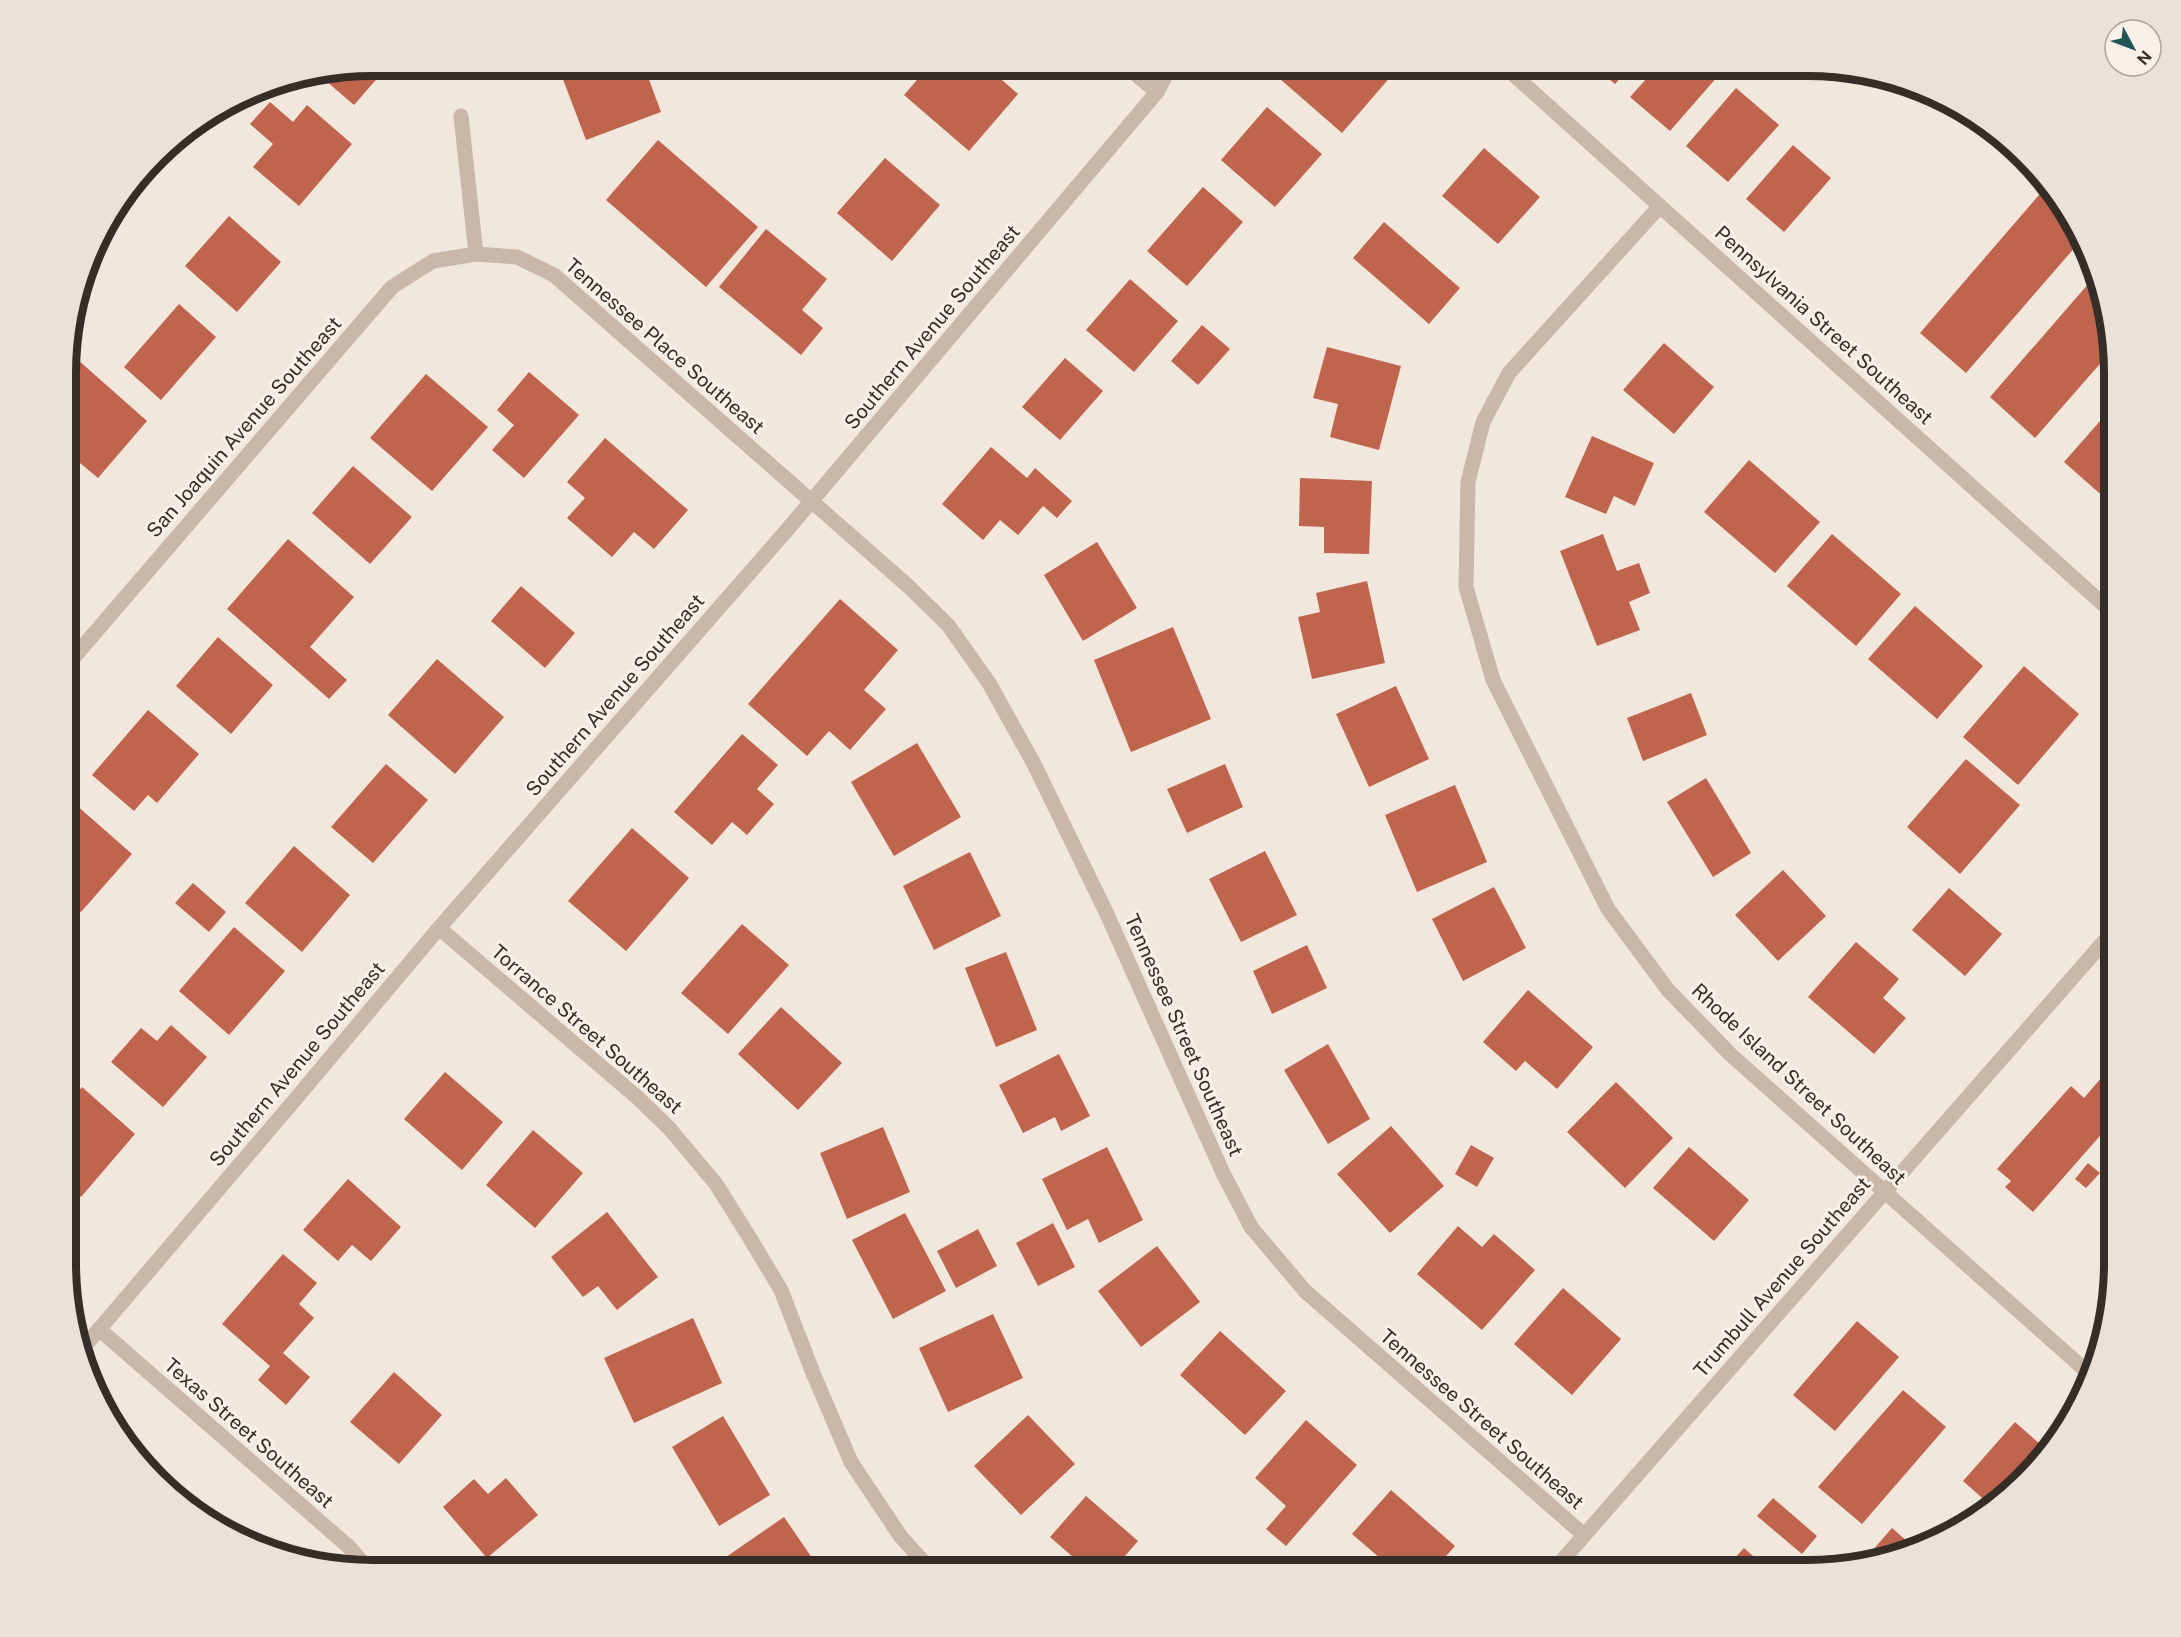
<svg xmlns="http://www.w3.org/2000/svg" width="2181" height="1637" font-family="'Public Sans',sans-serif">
  <rect width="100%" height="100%" fill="#f1e7dd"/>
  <g fill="#c0654d">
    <path d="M373 66H388L354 105 319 75Z"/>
    <path d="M558 66H644L661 112 586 140Z"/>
    <path d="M929 66H986L1018 94 969 151 904 95Z"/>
    <path d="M1265 66H1383L1392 75 1342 133Z"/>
    <path d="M1595 67H1630L1615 84Z"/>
    <path d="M1657 67H1707L1718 76 1670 131 1630 97Z"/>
    <path d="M1736 88 1779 125 1728 182 1686 146Z"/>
    <path d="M270 102 293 122 307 105 352 144 299 206 253 167 273 144 250 124Z"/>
    <path d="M1267 107 1322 154 1275 207 1221 160Z"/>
    <path d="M658 140 758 227 706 287 606 200Z"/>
    <path d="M1793 145 1831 178 1784 232 1746 199Z"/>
    <path d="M1484 148 1540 197 1498 244 1442 196Z"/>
    <path d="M885 158 940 205 892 261 837 213Z"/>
    <path d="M1203 187 1243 222 1187 286 1147 251Z"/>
    <path d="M2045 188 2083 238 1966 373 1920 333Z"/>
    <path d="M229 216 281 262 237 312 185 266Z"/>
    <path d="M1384 222 1460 288 1429 324 1353 258Z"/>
    <path d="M766 229 827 279 802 310 823 328 801 355 719 287Z"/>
    <path d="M2096 275 2109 313 2113 349 2035 438 1990 397Z"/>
    <path d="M1130 279 1178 321 1134 372 1086 330Z"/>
    <path d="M179 304 216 337 161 400 124 367Z"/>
    <path d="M1202 325 1230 349 1198 385 1171 361Z"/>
    <path d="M1664 343 1714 387 1674 434 1623 390Z"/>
    <path d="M1327 347 1401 366 1379 450 1330 437 1338 404 1313 398Z"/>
    <path d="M1065 358 1103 391 1060 440 1022 407Z"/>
    <path d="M78 360 147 421 98 478 68 453 69 371Z"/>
    <path d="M529 372 579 415 524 478 492 450 514 425 497 410Z"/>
    <path d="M426 374 488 427 432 491 370 438Z"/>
    <path d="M2115 404V507L2064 462Z"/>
    <path d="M1592 436 1654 463 1635 506 1614 496 1606 514 1565 497Z"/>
    <path d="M605 438 688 510 654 549 634 532 612 557 567 518 585 498 567 482Z"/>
    <path d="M991 447 1027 478 1035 468 1072 501 1057 518 1043 506 1018 535 1000 520 983 540 942 504Z"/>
    <path d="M1749 460 1820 522 1775 573 1704 512Z"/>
    <path d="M353 466 412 517 370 564 312 513Z"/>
    <path d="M1300 478 1372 481 1369 554 1324 553V527L1299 526Z"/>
    <path d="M1603 534 1617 571 1639 563 1650 593 1629 602 1640 630 1597 646 1560 551Z"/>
    <path d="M1832 534 1901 594 1856 646 1787 586Z"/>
    <path d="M288 539 354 597 310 647 347 680 329 699 227 609Z"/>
    <path d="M1097 542 1137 608 1083 641 1044 575Z"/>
    <path d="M1367 581 1385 663 1312 679 1298 617 1320 612 1316 593Z"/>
    <path d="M521 586 575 633 545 668 491 621Z"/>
    <path d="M840 599 898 650 864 690 886 709 850 750 829 731 807 756 748 704Z"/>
    <path d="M1915 606 1983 666 1937 719 1868 659Z"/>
    <path d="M1173 627 1211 719 1131 752 1094 660Z"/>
    <path d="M218 637 273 685 231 734 176 686Z"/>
    <path d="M437 659 504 717 455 774 388 715Z"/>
    <path d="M2024 666 2079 714 2018 785 1963 737Z"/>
    <path d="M1396 686 1429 759 1369 787 1336 714Z"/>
    <path d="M1691 693 1707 735 1643 761 1627 718Z"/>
    <path d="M148 710 199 754 157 803 148 795 134 811 92 775Z"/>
    <path d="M742 734 778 765 757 789 774 804 747 835 732 822 712 845 674 812Z"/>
    <path d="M917 743 961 817 894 856 851 782Z"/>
    <path d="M1966 759 2020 805 1960 874 1907 827Z"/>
    <path d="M386 764 428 800 373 863 331 827Z"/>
    <path d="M1225 764 1243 807 1187 833 1167 789Z"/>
    <path d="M1706 778 1751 853 1713 877 1667 802Z"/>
    <path d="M1455 785 1487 862 1417 892 1385 815Z"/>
    <path d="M75 804 132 854 81 912 67 901 68 812Z"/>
    <path d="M632 828 689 878 626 951 568 901Z"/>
    <path d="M294 846 350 895 302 952 245 903Z"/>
    <path d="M1265 851 1297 915 1241 942 1209 879Z"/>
    <path d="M970 852 1001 916 934 950 903 886Z"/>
    <path d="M1783 870 1826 916 1778 961 1735 915Z"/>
    <path d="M193 883 226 912 209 932 175 903Z"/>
    <path d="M1494 887 1526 948 1463 981 1432 919Z"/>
    <path d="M1949 888 2002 934 1965 976 1912 930Z"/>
    <path d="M742 924 789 965 728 1034 681 993Z"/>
    <path d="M234 927 285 971 229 1035 179 991Z"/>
    <path d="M1856 942 1899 979 1883 998 1906 1018 1874 1054 1808 997Z"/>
    <path d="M1307 945 1327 988 1272 1014 1253 971Z"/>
    <path d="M1006 952 1037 1030 996 1047 965 968Z"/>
    <path d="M1528 990 1593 1047 1557 1089 1525 1061 1516 1071 1483 1042Z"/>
    <path d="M781 1007 842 1063 798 1110 738 1054Z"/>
    <path d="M171 1025 207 1057 163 1107 111 1062 141 1028 157 1041Z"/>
    <path d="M1328 1044 1370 1119 1328 1144 1284 1070Z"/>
    <path d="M1059 1054 1090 1116 1061 1131 1055 1117 1023 1133 999 1085Z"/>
    <path d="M2114 1063V1120L2033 1212 2005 1187 2011 1181 1997 1169 2071 1086 2084 1098Z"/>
    <path d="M445 1072 503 1122 462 1170 404 1119Z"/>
    <path d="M1616 1082 1673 1138 1625 1188 1567 1132Z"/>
    <path d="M82 1087 135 1134 81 1197 67 1185V1138L78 1125 67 1115V1104Z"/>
    <path d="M1391 1126 1444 1186 1390 1233 1337 1174Z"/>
    <path d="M883 1127 910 1192 847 1219 820 1153Z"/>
    <path d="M533 1130 583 1173 535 1228 486 1185Z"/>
    <path d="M1471 1145 1494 1158 1477 1187 1455 1174Z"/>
    <path d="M1107 1147 1143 1220 1099 1243 1088 1219 1067 1230 1042 1179Z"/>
    <path d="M1689 1147 1749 1200 1714 1241 1653 1188Z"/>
    <path d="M2088 1163 2100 1173 2086 1188 2075 1179Z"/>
    <path d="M348 1179 401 1227 371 1261 352 1245 338 1261 303 1230Z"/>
    <path d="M607 1212 658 1277 617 1310 598 1286 583 1297 551 1257Z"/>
    <path d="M905 1213 946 1291 893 1319 852 1240Z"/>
    <path d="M1053 1223 1075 1267 1038 1286 1016 1243Z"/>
    <path d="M1458 1226 1482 1247 1494 1234 1535 1270 1482 1330 1417 1274Z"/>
    <path d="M978 1229 997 1266 956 1288 937 1251Z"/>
    <path d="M1157 1246 1200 1302 1141 1347 1098 1291Z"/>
    <path d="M283 1254 317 1283 299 1304 314 1318 283 1353 310 1377 286 1405 258 1380 270 1366 222 1324Z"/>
    <path d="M1563 1288 1621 1339 1572 1395 1514 1344Z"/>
    <path d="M993 1314 1023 1378 948 1412 919 1348Z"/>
    <path d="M693 1318 722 1383 634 1423 604 1358Z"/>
    <path d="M1857 1321 1899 1357 1835 1431 1793 1395Z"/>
    <path d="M1220 1331 1286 1391 1245 1435 1180 1375Z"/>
    <path d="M394 1372 442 1415 399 1464 350 1422Z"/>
    <path d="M1903 1390 1946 1427 1862 1524 1818 1487Z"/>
    <path d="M1028 1415 1075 1464 1021 1515 974 1466Z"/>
    <path d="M723 1416 770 1495 719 1526 672 1447Z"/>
    <path d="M1306 1420 1357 1465 1286 1546 1266 1529 1286 1506 1255 1478Z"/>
    <path d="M2015 1422 2048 1451 2039 1466 1989 1504 1963 1481Z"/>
    <path d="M506 1478 538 1515 487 1558 443 1507 474 1479 488 1494Z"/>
    <path d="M1391 1490 1455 1546 1433 1571H1395L1352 1534Z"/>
    <path d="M1086 1496 1138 1541 1112 1571H1089L1050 1537Z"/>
    <path d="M1773 1498 1817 1536 1802 1554 1757 1516Z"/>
    <path d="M784 1517 821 1571H717L713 1566Z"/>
    <path d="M1892 1528 1916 1549 1871 1564 1865 1559Z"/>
    <path d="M1744 1548 1770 1571H1723Z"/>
  </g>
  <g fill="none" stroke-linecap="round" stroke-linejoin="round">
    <g stroke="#c9b7aa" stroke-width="15">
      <path d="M1126 66 1157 92"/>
      <path d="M461 116 476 254"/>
      <path d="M1660 206 1509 373 1483 422 1468 482 1466 587 1493 680 1608 909 1668 990 1731 1055 2093 1377"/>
      <path d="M68 664 392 287 433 261 476 254 517 257 554 275 907 585 948 625 989 683 1034 764 1106 912 1223 1173 1251 1227 1305 1291 1584 1535"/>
      <path d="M439 928 638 1098 669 1128 716 1184 748 1235 781 1290 813 1373 851 1462 901 1537 932 1571"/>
      <path d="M99 1329 349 1547 369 1570"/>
      <path d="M84 1347 293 1102 439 928 787 530 1157 92 1171 66"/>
      <path d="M1553 1571 2115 929"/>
    </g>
    <path stroke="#c9b7aa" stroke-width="15" d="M1504 66 2115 615"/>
  </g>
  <g text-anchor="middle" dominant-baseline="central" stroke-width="6" stroke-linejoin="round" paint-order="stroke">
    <g font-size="20" fill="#362d29" stroke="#f9f1e9">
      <text transform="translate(1824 325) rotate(42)">Pennsylvania Street Southeast</text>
      <text transform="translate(932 327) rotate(-50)">Southern Avenue Southeast</text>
      <text transform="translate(665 346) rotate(41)">Tennessee Place Southeast</text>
      <text transform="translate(244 427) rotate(-49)">San Joaquin Avenue Southeast</text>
      <text transform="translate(615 695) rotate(-49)">Southern Avenue Southeast</text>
      <text transform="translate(587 1029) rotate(41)">Torrance Street Southeast</text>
      <text transform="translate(1184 1035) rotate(66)">Tennessee Street Southeast</text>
      <text transform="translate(297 1064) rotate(-50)">Southern Avenue Southeast</text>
      <text transform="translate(1799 1084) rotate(43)">Rhode Island Street Southeast</text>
      <text transform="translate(1782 1277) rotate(-49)">Trumbull Avenue Southeast</text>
      <text transform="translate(1482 1419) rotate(41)">Tennessee Street Southeast</text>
      <text transform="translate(249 1433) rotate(41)">Texas Street Southeast</text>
    </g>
  </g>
  <path d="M0 0H2181V1637H0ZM373 76H1807A297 297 0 0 1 2104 373V1263A297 297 0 0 1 1807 1560H373A297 297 0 0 1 76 1263V373A297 297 0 0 1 373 76Z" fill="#e9e1da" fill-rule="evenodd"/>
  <path fill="none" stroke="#362d29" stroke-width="8" d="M373 76H1807A297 297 0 0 1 2104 373V1263A297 297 0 0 1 1807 1560H373A297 297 0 0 1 76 1263V373A297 297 0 0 1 373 76Z"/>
  <g transform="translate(2133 48) rotate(131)"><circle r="28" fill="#f9f1e9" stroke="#aba39c" stroke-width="1.5"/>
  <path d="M0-4.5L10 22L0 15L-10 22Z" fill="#205456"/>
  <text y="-9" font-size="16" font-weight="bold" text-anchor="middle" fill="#362d29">N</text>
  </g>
</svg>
